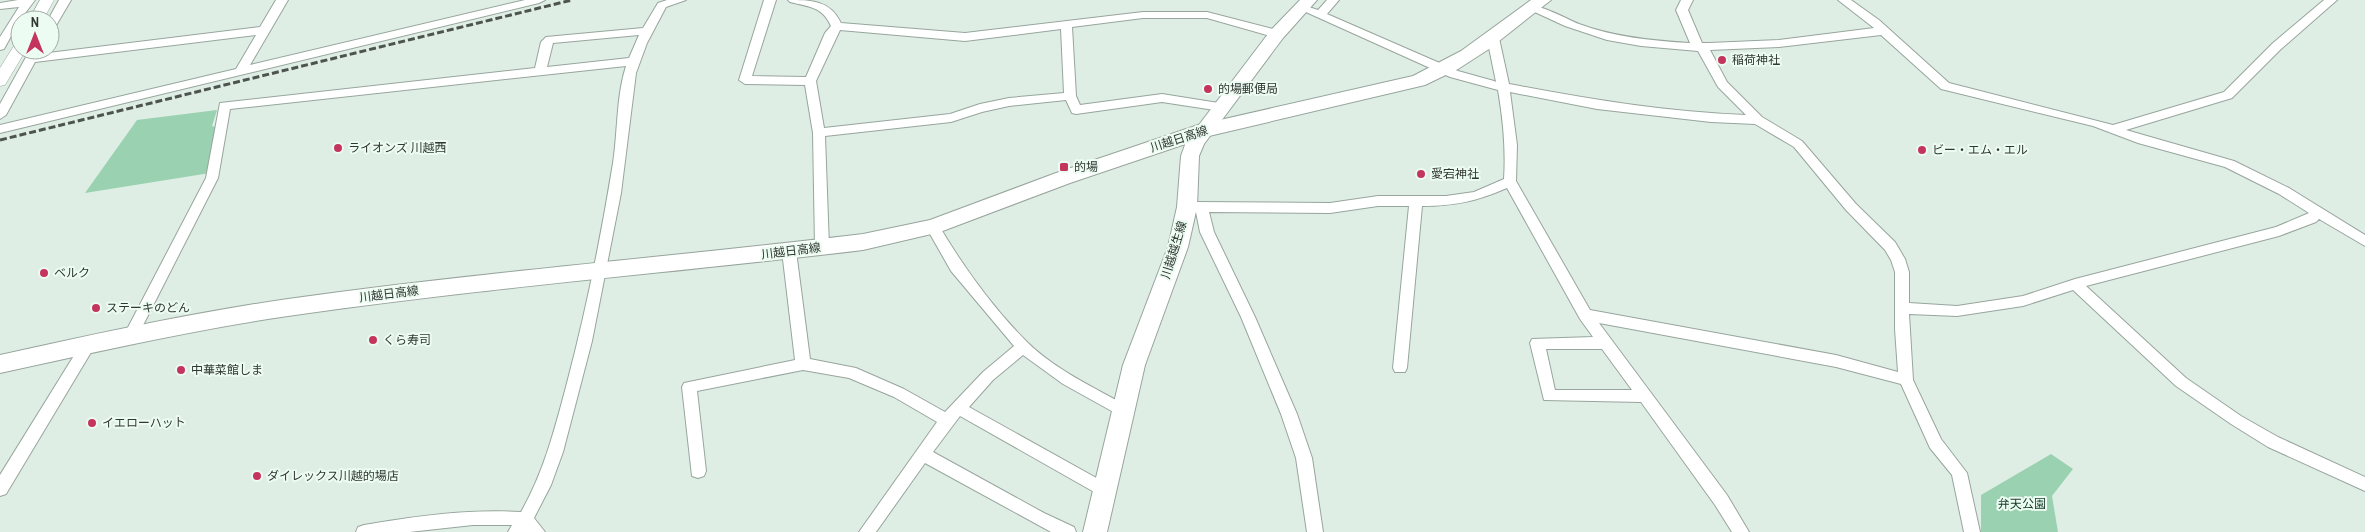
<svg xmlns="http://www.w3.org/2000/svg" width="2365" height="532" font-family="'Archivo Narrow','Noto Sans JP',sans-serif">
  <rect width="100%" height="100%" fill="#dfeee5"/>
  <g fill="#9ad1b1">
    <path d="M217 110 212 126 216 127 210 173 85 193 137 120Z"/>
    <path d="M2051 454 2073 469 2052 496 2058 532H1981V495Z"/>
  </g>
  <g fill="none" stroke-linecap="round" stroke-linejoin="round">
    <g stroke="#97a59d" stroke-width="2">
      <g id="minor">
        <path d="M18 0H35L20 20 4 49 0 50V37L19 7 0 9V3Z"/>
        <path d="M59 0H71L54 29 50 30V20H48Z"/>
        <path d="M276 0H288L250 65 525 0H545L539 3 0 133V125L236 69 256 35 35 62 6 115 0 119V104L30 50H40V54L260 27Z"/>
        <path d="M667 0H686L666 7 647 43 636 73 621 193 592 341 563 452 551 485 534 518 545 532H508L512 525H473L409 532H356L358 527 364 525C416 516 469 509 521 512 544 472 555 428 567 383 586 311 601 237 613 163 618 131 616 97 626 66L230 109 218 178 136 339H126L124 335 206 178 220 103 535 68 541 42 546 37 643 28 658 3ZM639 35 629 58 547 67 553 43Z"/>
        <path d="M764 0H776L752 76 806 77 825 33 831 26C822 6 809 7 790 2L788 0C811 0 830 0 841 23L965 33 1143 12H1207L1281 31 1283 34 1277 38 1207 18H1143L1072 27 1076 96 1080 105 1162 94 1225 104 1227 107 1225 110 1221 111 1162 102 1076 114 1072 113 1066 100 1009 106 982 112 951 122 825 136 829 247 822 252 815 247 813 133 805 85 745 84 739 80ZM1061 29 1064 93 1009 98 980 104 950 114 824 128 816 81 840 30 965 41Z"/>
        <path d="M1327 0H1339L1327 14 1458 71 1494 81 1496 82 1487 38 1493 34 1499 38 1509 84C1587 99 1666 112 1746 115L1718 87 1698 51 1641 46 1607 40 1565 26 1526 8 1528 6C1538 3 1567 19 1579 24 1614 37 1653 41 1690 43L1676 10 1681 0H1693L1688 10 1702 43H1709L1779 40 1874 28 1838 0H1851L1879 20 1949 83 2113 125 2224 92 2273 43 2324 0H2337L2281 49 2232 98 2126 130 2234 161 2289 188 2365 235V246L2319 219 2316 222 2279 236 2086 286 2186 378 2241 416 2278 437 2365 477V491L2268 447 2231 424 2176 386 2073 290 2023 306 1957 316 1909 314 1913 380 1941 439 1967 473 1980 532H1964L1952 475 1930 448 1901 384 1836 367 1599 323 1727 495 1749 532H1732L1715 505 1641 402 1544 400 1530 343 1532 339 1593 337 1580 319 1507 188C1477 201 1455 206 1422 206L1407 368 1405 372H1395L1393 368 1409 206H1378L1330 213 1209 212 1214 232 1255 317 1297 414 1312 458 1323 532H1307L1296 458 1281 414 1241 317 1200 232 1196 212 1188 210 1186 207 1193 202 1330 203 1378 196H1446L1474 192 1504 179C1506 149 1503 119 1498 90L1450 77 1297 8 1303 5 1318 10ZM1881 35 1941 89 2093 126 2138 143 2225 167 2279 194 2309 213 2276 227 2075 279 2023 296 1957 306 1909 303V272L1905 259 1895 242 1856 204 1802 141 1762 117 1727 82 1710 50 1779 47ZM1510 92 1597 109 1711 122 1755 124 1794 147 1846 210 1885 250 1891 260 1895 272V329L1898 372 1836 355 1590 310 1516 181 1517 145ZM1546 349H1602L1632 390H1555Z"/>
        <path d="M933 222 938 224C962 265 993 308 1027 342 1054 369 1095 388 1127 406L1130 410 1127 414 1122 416 1117 414 1063 384 1023 355 993 380 969 407 1109 485 1111 490 1109 495 1103 497 960 416 933 452 1044 513 1074 527 1076 532H1051L925 463 876 532H859L937 422 894 397 849 378 803 370 697 391 706 471 704 476 698 478 692 476 682 387 684 383 795 360 782 251 784 247H794L796 251 810 359 856 368 904 389 945 412 983 372 1014 346 951 271 926 227Z"/>
        <path d="M88 339 93 341 95 345 93 349 6 494 0 496V475L83 341Z"/>
      </g>
    </g>
    <g stroke="#97a59d" stroke-width="1">
      <g id="tertiary">
        <path d="M40 0H54L43 20H29Z"/>
        <path d="M20 42V50H26L5 85 0 86V68L15 44Z"/>
      </g>
    </g>
    <g stroke="#97a59d" stroke-width="2">
      <path id="secondary" d="M1300 0H1317L1283 38 1204 144 1199 156 1197 207 1188 247 1145 365 1107 532H1083L1123 365 1168 247 1177 207 1181 156 1186 142 1271 30Z"/>
    </g>
    <g stroke="#97a59d" stroke-width="2">
      <path id="primary" d="M1531 0H1551L1489 49 1458 69 1425 85 1209 136 1070 183 940 232 863 250C672 273 479 288 288 316 191 330 96 352 0 373V355C96 334 191 313 288 299 479 272 672 257 863 234L930 220 1056 173 1198 125 1413 76 1461 51Z"/>
    </g>
    <use href="#minor" fill="#fff" fill-rule="evenodd"/>
    <use href="#tertiary" fill="#fff" fill-rule="evenodd"/>
    <use href="#secondary" fill="#fff" fill-rule="evenodd"/>
    <use href="#primary" fill="#fff" fill-rule="evenodd"/>
    <path stroke="#4d544f" stroke-width="3" stroke-dasharray="7 3" stroke-linecap="butt" d="M0 140 572 0"/>
  </g>
  <g fill="#c4355d" stroke="#edfcf2" stroke-width="2">
    <circle cx="1722" cy="60" r="5"/>
    <circle cx="1208" cy="89" r="5"/>
    <circle cx="338" cy="148" r="5"/>
    <circle cx="1922" cy="150" r="5"/>
    <rect x="1059" y="162" width="10" height="10" rx="2.5"/>
    <circle cx="1421" cy="174" r="5"/>
    <circle cx="44" cy="273" r="5"/>
    <circle cx="96" cy="308" r="5"/>
    <circle cx="373" cy="340" r="5"/>
    <circle cx="181" cy="370" r="5"/>
    <circle cx="92" cy="423" r="5"/>
    <circle cx="257" cy="476" r="5"/>
  </g>
  <g text-anchor="middle" dominant-baseline="central" stroke-width="4" stroke-linejoin="round" paint-order="stroke">
    <g font-size="12" fill="#313733" stroke="#edfcf2" text-anchor="start">
      <text x="1732" y="60">稲荷神社</text>
      <text x="1218" y="89">的場郵便局</text>
      <text x="348" y="148">ライオンズ 川越西</text>
      <text x="1932" y="150">ビー・エム・エル</text>
      <text x="1074" y="167">的場</text>
      <text x="1431" y="174">愛宕神社</text>
      <text x="54" y="273">ベルク</text>
      <text x="106" y="308">ステーキのどん</text>
      <text x="383" y="340">くら寿司</text>
      <text x="191" y="370">中華菜館しま</text>
      <text x="102" y="423">イエローハット</text>
      <text x="267" y="476">ダイレックス川越的場店</text>
    </g>
    <g font-size="12" fill="#313733" stroke="#edfcf2">
      <text transform="translate(1179 139) rotate(-18)">川越日高線</text>
      <text transform="translate(1174 250) rotate(-73)">川越越生線</text>
      <text transform="translate(791 251) rotate(-7)">川越日高線</text>
      <text transform="translate(389 294) rotate(-7)">川越日高線</text>
    </g>
    <g font-size="12" fill="#123926" stroke="#edfcf2">
      <text x="2022" y="504">弁天公園</text>
    </g>
  </g>
  <g transform="translate(35 35)"><circle r="24" fill="#edfcf2" stroke="#a2ada6"/>
  <path d="M0-4L9 19L0 12L-9 19Z" fill="#c4355d"/>
  <text y="-8" font-size="14" font-weight="bold" text-anchor="middle" fill="#313733">N</text>
  </g>
</svg>
